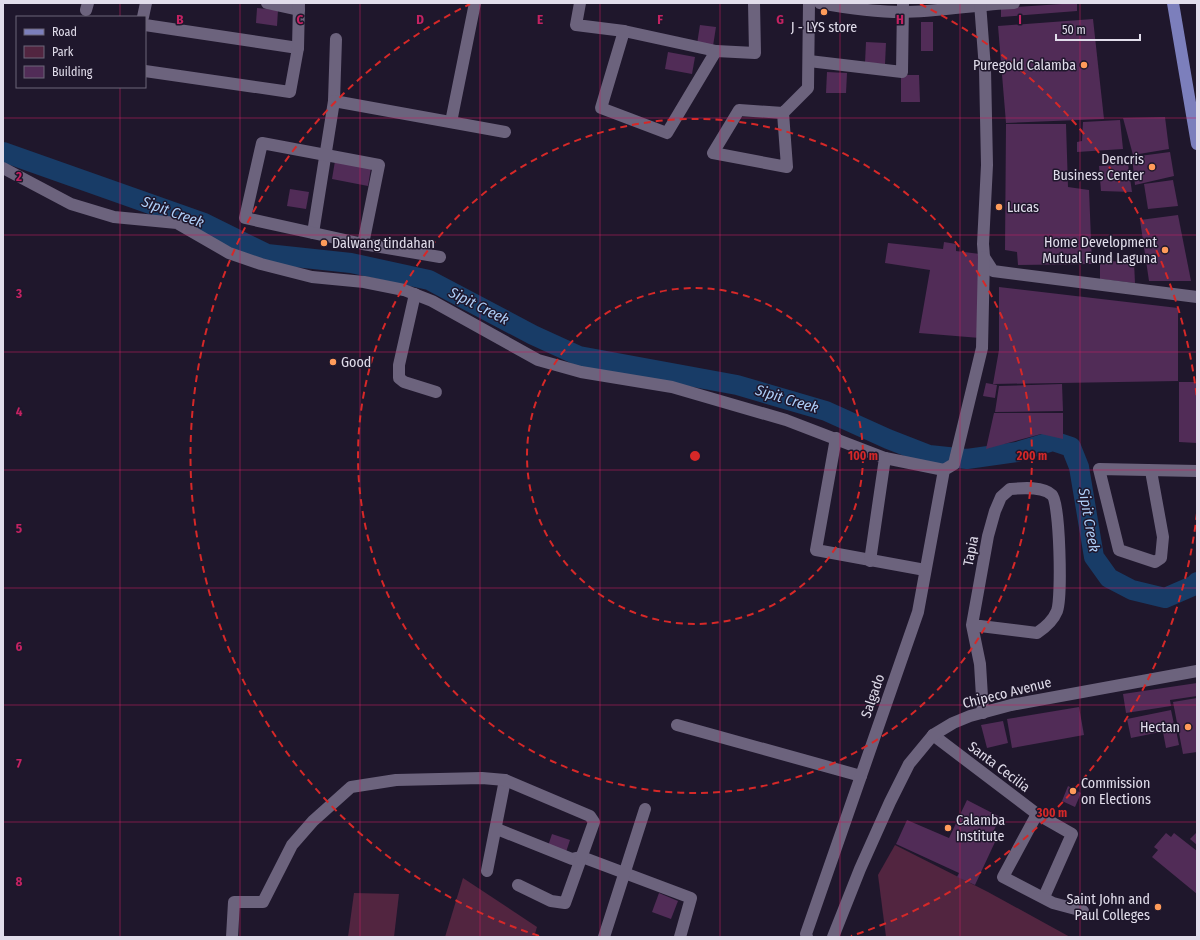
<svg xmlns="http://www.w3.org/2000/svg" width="1200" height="940" font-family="'Fira Sans Condensed',sans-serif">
  <rect width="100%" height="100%" fill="#1f172c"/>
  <g fill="#522540">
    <path d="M895 845 988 892 1070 937H886L878 875Z"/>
    <path d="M463 878 537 927 534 937H445Z"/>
    <path d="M354 893 399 894 394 937H348Z"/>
  </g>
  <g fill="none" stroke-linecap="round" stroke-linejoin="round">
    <path stroke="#183c67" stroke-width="20" d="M3 152 204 223 267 254 351 263 429 280 533 335 579 356 737 385 826 411 888 439 929 455 967 459 1017 452 1053 441 1071 447 1079 467 1094 557 1109 578 1132 590 1165 598 1195 585 1197 582"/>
  </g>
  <g fill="#512c57">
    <path d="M1077 3V11L1001 17V8Z"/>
    <path d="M257 8 278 10 277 26 256 23Z"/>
    <path d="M1093 19 1104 119 1006 123 998 26Z"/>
    <rect x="921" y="22" width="12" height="29"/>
    <path d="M700 25 716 27 713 46 697 44Z"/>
    <path d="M866 42 886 43 885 64 865 63Z"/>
    <path d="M668 52 695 57 692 74 665 69Z"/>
    <path d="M827 72 847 73 846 93H826Z"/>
    <path d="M901 75H919L920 102H901Z"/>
    <path d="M1165 117 1169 149 1133 155 1123 118Z"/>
    <path d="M1120 120 1123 149 1077 152V142L1082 141 1083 122Z"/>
    <path d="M1006 124H1066L1068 187 1089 190 1092 264 1018 265 1017 252 1005 250Z"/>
    <path d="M1170 152 1174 176 1135 185 1132 157Z"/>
    <path d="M335 161 371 168 368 186 332 179Z"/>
    <path d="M1128 164 1132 192 1101 191 1099 166Z"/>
    <path d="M1173 180 1178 206 1148 209 1144 184Z"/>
    <path d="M290 189 309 192 306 209 287 206Z"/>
    <path d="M1178 215 1191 281H1149L1140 220Z"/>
    <path d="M944 242 956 244V251L980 254V338L919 333 930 270 885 263 888 243 943 249Z"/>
    <path d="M1100 261 1134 262 1135 283 1100 279Z"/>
    <path d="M999 287 1178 308V381L993 384 999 350Z"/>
    <path d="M1179 382H1197V443L1179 442Z"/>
    <path d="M986 383 997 385 995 398 983 396Z"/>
    <path d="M1062 384 1063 411 995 412 999 386Z"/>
    <path d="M994 413H1063V439L1041 434 986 449Z"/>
    <path d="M1197 683V696L1170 700 1171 706 1126 713 1123 694Z"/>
    <path d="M1197 698V752L1183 754 1173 702Z"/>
    <path d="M1079 707 1084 735 1012 748 1007 719Z"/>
    <path d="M1171 710 1175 729 1131 738 1127 719Z"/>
    <path d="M1003 721 1008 743 987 748 981 725Z"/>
    <path d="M1176 730 1179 745 1166 748 1163 732Z"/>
    <path d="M1068 786 1081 793 1075 807 1062 801Z"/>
    <path d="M967 800 1000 817 990 839 995 842 975 885 957 877 959 873 896 844 907 820 949 838Z"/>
    <path d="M1197 832V845L1190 839Z"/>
    <path d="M1166 833 1171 837 1174 833 1197 851V894L1152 857 1158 850 1154 847Z"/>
    <path d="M552 834 570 840 566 852 548 846Z"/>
    <path d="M659 893 678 901 671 919 652 912Z"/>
  </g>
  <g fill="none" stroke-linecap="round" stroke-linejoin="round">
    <g stroke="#6c637d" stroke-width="12">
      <path d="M267 3 299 10"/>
      <path d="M580 3 576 25 624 31 716 51 755 53 754 3"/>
      <path d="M820 3C847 8 874 12 902 12 940 12 977 4 1014 3"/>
      <path d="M980 3 985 69 987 165 983 244 984 257 993 271 1197 297"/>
      <path d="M86 10 88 3"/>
      <path d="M143 17 146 3"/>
      <path d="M145 25 298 48"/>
      <path d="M624 31 601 108 667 133 716 51"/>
      <path d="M809 61 902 72 903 3"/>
      <path d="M145 71 290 92 298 48 299 3"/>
      <path d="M334 101 336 39"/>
      <path d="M783 113 739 110 713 153 787 167 783 113 808 88 809 3"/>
      <path d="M451 122 475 3"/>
      <path d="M3 168 71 204 114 217 177 223 229 253 261 264 312 277 364 282 404 290 432 301 538 360 581 372 672 387 786 420 885 458 944 470"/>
      <path d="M313 233 334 101 505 132"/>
      <path d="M363 244 379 165 262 143 245 218 363 244 440 257"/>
      <path d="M415 294 399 365V378L404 382 436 392"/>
      <path d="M836 438 816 550 925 570"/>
      <path d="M1151 471 1163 537 1161 558 1155 562 1119 550 1099 469 1197 471"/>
      <path d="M870 561 885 458"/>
      <path d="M972 625 1037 633C1046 627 1053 621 1057 611 1062 597 1060 503 1052 495 1043 486 1022 488 1010 489L1001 497 995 511 988 536 972 625 980 664 983 713"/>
      <path d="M677 725 861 776"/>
      <path d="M933 735 1037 814 1072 834 1044 897"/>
      <path d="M1037 814 1003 877 1053 903 1083 911"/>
      <path d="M497 829 572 859 582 857 691 898 680 937"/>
      <path d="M487 871 505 780"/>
      <path d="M232 937 234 902H263L292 845 313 821 351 787 396 780 482 778 505 780 590 816 594 822 565 903 551 901 518 885"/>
      <path d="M604 937 645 809"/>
      <path d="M807 937 806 934 918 612 944 470 954 464 982 348 984 257"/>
    </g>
    <path stroke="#6c637d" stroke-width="12" d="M833 937 860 869 890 802 909 764 933 735 953 723 970 716 1011 705 1197 671"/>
    <path stroke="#7c7fbc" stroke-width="12" d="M1173 3 1197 144"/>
  </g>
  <path fill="none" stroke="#c42262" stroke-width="1" stroke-opacity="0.55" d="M120 3V17M240 3V937M360 3V937M480 3V937M600 3V937M720 3V937M840 3V937M960 3V937M1080 3V937M120 87V937M3 118H1197M3 235H1197M3 352H1197M3 470H1197M3 588H1197M3 705H1197M3 822H1197"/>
  <g fill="none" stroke="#d62828" stroke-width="2" stroke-dasharray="7 5">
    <circle cx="695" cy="456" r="168"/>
    <circle cx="695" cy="456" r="337"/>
    <path d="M1197 513A505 505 0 0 1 851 936M539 936A505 505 0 0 1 470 4M920 4A505 505 0 0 1 1197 399"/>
  </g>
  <g fill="#ff9b5a" stroke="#1f172c" stroke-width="1.5">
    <circle cx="824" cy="12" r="4"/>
    <circle cx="1084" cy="65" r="4"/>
    <circle cx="1152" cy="167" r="4"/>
    <circle cx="999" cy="207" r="4"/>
    <circle cx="324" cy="243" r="4"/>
    <circle cx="1165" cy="250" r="4"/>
    <circle cx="333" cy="362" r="4"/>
    <circle cx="1188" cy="727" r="4"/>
    <circle cx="1073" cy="791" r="4"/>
    <circle cx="948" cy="828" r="4"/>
    <circle cx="1158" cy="907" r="4"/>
  </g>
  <g text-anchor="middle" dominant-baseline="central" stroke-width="3" stroke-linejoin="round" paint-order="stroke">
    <g font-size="14" fill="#e1ddeb" stroke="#1f172c" text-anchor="end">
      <text x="824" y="27" text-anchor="middle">J - LYS store</text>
      <text x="1076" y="65">Puregold Calamba</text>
      <text x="1144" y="159">Dencris<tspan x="1144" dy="16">Business Center</tspan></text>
      <text x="1007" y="207" text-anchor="start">Lucas</text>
      <text x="1157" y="242">Home Development<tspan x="1157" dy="16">Mutual Fund Laguna</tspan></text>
      <text x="332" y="243" text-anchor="start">Dalwang tindahan</text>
      <text x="341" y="362" text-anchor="start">Good</text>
      <text x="1180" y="727">Hectan</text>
      <text x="1081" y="783" text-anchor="start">Commission<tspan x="1081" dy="16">on Elections</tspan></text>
      <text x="956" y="820" text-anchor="start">Calamba<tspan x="956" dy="16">Institute</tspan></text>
      <text x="1150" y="899">Saint John and<tspan x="1150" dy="16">Paul Colleges</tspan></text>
    </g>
    <g font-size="14" fill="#e1ddeb" stroke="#1f172c">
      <text transform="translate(971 551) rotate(-79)">Tapia</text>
      <text transform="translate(1007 693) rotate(-14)">Chipeco Avenue</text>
      <text transform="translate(873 696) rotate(-71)">Salgado</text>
      <text transform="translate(999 767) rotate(37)">Santa Cecilia</text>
    </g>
    <g font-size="15" font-style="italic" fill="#adcef8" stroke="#1f172c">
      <text transform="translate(173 212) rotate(20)">Sipit Creek</text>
      <text transform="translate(479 306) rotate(27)">Sipit Creek</text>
      <text transform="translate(787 399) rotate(17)">Sipit Creek</text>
      <text transform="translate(1089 520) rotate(80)">Sipit Creek</text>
    </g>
  </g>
  <g font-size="13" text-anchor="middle" font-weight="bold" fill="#c42262" stroke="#1f172c" stroke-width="3" stroke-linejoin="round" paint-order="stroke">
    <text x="180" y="24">B</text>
    <text x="300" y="24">C</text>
    <text x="420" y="24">D</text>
    <text x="540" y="24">E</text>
    <text x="660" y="24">F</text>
    <text x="780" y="24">G</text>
    <text x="900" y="24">H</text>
    <text x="1020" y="24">I</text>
    <text x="19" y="181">2</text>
    <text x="19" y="298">3</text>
    <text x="19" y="416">4</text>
    <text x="19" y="533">5</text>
    <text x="19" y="651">6</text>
    <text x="19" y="768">7</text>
    <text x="19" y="886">8</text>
  </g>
  <circle cx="695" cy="456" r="6" fill="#d62828" stroke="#1f172c" stroke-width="2"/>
  <g font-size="12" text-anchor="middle" font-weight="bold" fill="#d62828" stroke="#1f172c" stroke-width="3" stroke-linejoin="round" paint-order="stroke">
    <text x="863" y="460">100 m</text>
    <text x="1032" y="460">200 m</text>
    <text x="1052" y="817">300 m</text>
  </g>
  <rect width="1200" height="940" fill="none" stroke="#e1ddeb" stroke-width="8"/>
  <rect x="16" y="16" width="130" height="72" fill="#1f172c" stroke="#6d6678"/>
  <rect x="24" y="29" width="20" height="6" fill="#7c7fbc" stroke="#6d6678"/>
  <text x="52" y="36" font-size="12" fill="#e1ddeb">Road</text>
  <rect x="24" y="46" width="20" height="12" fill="#522540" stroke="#6d6678"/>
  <text x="52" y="56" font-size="12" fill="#e1ddeb">Park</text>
  <rect x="24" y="66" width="20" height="12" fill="#512c57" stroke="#6d6678"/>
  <text x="52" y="76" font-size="12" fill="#e1ddeb">Building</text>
  <path d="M1056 34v6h84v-6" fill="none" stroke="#e1ddeb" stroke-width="2"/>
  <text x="1062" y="34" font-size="12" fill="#e1ddeb" stroke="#1f172c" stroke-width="3" paint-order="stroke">50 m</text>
</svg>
